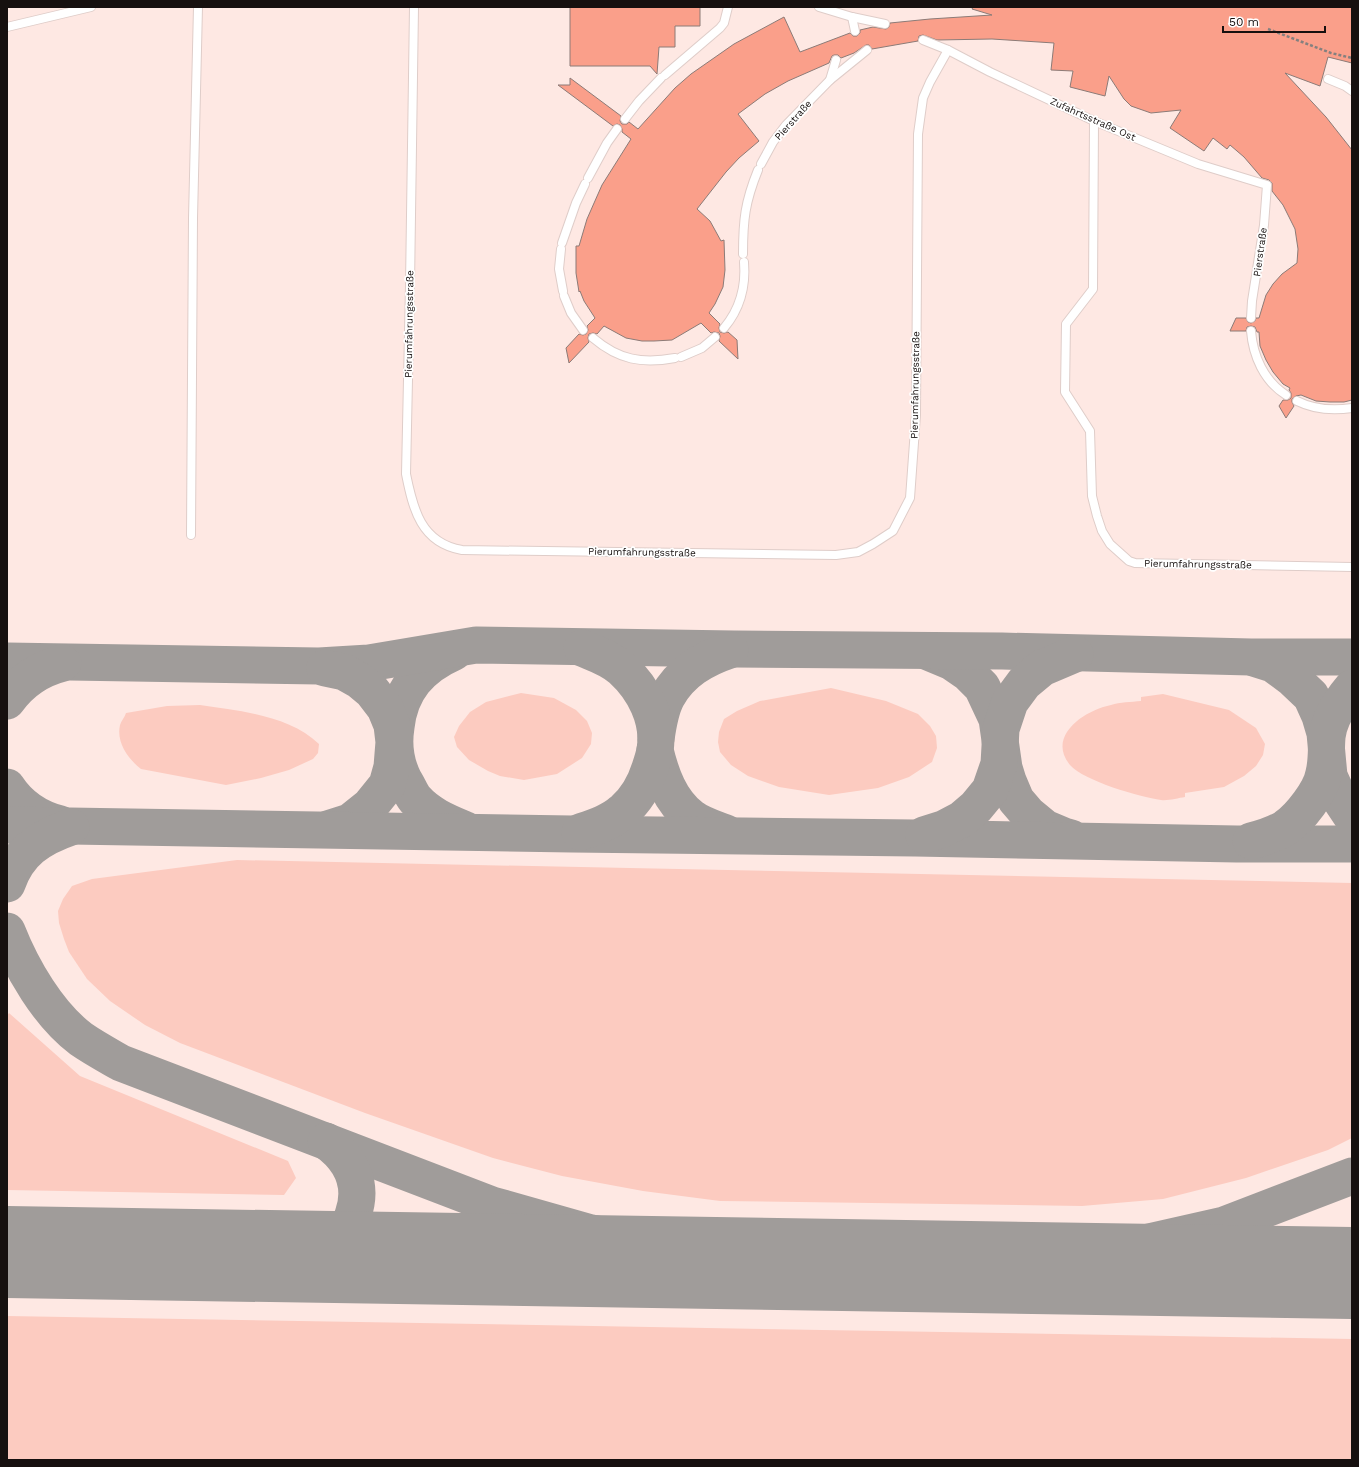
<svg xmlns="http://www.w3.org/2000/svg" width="1359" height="1467" font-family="'Work Sans',sans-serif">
  <rect width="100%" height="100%" fill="#fcf9f8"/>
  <rect fill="#fee8e3" x="7" y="7" width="1345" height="1453"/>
  <g fill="#fccbc0">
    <path d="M831 688 886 701 918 714 930 726 936 736 937 748 932 762 909 777 878 788 829 795 779 787 748 776 731 765 720 752 718 742 719 732 724 719 737 711 760 701Z"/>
    <path d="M521 693 554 698 576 710 587 721 592 733 591 744 582 758 557 774 524 780 500 776 488 771 469 760 457 747 454 737 459 726 470 712 486 702Z"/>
    <path d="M1163 694 1229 710 1256 728 1265 744 1263 755 1256 766 1244 776 1224 787 1185 793V797C1178 798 1168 801 1161 800 1140 797 1084 781 1070 765 1046 736 1085 710 1111 705 1120 702 1131 702 1141 701V697Z"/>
    <path d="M200 705C240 711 289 715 319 744L318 753 313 759 289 770 261 778 226 785 141 769C128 759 116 742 120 725 121 721 125 717 126 713L167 706Z"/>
    <path d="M237 860 1352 883V1138L1328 1150 1246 1178 1163 1199 1082 1206 720 1201 643 1191 562 1176 493 1158 365 1113 180 1043 145 1025 110 1001 87 979 69 952 64 939 59 923 58 911 63 899 72 886 92 879Z"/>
    <path d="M9 1013 80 1076 288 1161 296 1178 284 1195 7 1190V1016Z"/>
    <path d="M7 1316 1352 1339V1460H7Z"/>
  </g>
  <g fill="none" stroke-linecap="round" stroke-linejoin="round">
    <g stroke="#a09c9a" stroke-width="37">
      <path d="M454 652C420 667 400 690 396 727 393 746 396 764 404 780 408 786 411 794 415 799 429 815 447 822 466 830"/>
      <path d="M928 652 952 662 968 673 982 687 997 719 1004 768 1008 781 1016 800 1028 814 1045 828 1064 836 1071 838"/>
      <path d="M1254 658 1273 664 1292 678 1311 696 1320 716 1325 733 1329 776 1338 796 1352 817"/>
      <path d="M7 661 319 666 369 663 476 645 734 649 1002 651 1251 657H1352"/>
      <path d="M325 668 344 672 360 681 372 691 385 708 392 725 394 742 392 767 387 785 370 806 350 822 328 829"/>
      <path d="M7 701C21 681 39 669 63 663"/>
      <path d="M656 739C658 725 660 710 667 697 681 672 703 659 730 650"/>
      <path d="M655 750C661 775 670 801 691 817 701 825 716 829 728 834"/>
      <path d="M7 787C20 807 37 818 60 824"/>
      <path d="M7 825 572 834 915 838 1237 844H1352"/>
      <path d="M580 832C595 827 611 822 623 811 636 800 645 784 650 768 652 762 654 756 655 750 660 720 644 689 622 669 610 658 596 654 582 648"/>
      <path d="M924 835 943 829 962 819 976 807 990 790 999 764 1001 729 1010 702 1024 683 1042 668 1075 654"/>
      <path d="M1251 841C1263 838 1275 834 1285 828 1300 818 1321 791 1324 773 1327 761 1326 749 1327 737 1329 718 1341 701 1352 688"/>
      <path d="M7 884C18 852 39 838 71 827"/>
      <path d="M7 931C22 969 48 1014 81 1039 94 1048 107 1055 121 1063L492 1205 591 1233 694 1253 800 1264"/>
      <path d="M288 1256C305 1255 320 1253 335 1243 343 1236 350 1225 353 1215 364 1184 351 1159 326 1141"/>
      <path d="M932 1266 1131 1246 1224 1225 1352 1176"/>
    </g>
    <path stroke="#a09c9a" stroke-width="92" d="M7 1252 1352 1273"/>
  </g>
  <g fill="#fa9f8a" stroke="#8c7b77">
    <path d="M570 7H700V26H675V47H659L657 74 650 66H570Z"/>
    <path d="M973 7H1352V63L1328 57 1320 86 1285 73 1326 117 1352 150V400L1344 402H1330L1316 401 1301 395 1296 396 1292 399V402L1294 406 1286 418 1279 406 1283 400H1288L1291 398V393L1289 390 1290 388 1283 384 1273 372 1266 360 1260 346 1259 332H1257L1255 327 1251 326 1247 327 1246 331H1230L1236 318H1246L1248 322 1251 323 1255 321 1256 318H1259L1266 295 1273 284 1282 274 1297 263 1298 249 1295 229 1283 205 1272 191V183L1269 180 1262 178 1244 157 1230 145 1227 149 1213 138 1204 151 1170 128 1181 110 1151 113 1131 106 1124 99 1109 76 1105 96 1070 87 1073 71 1051 70 1054 43 992 39 937 40 923 35 919 36 918 41 872 49 869 45H866L854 53 841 58 838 55H834L832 56 829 63 788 81 765 94 738 114 759 141 739 158 726 172 697 209 710 221 721 241 724 240 725 270 723 287 715 304 709 313 720 324 719 328 720 332 724 333 728 332 737 340 738 359 719 341 720 336 719 333 714 332 711 333 701 323 672 340 654 341H642L626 338 604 326 597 334 593 333 589 334 588 338 589 342 569 363 566 348 579 334 583 335 586 334 588 330 587 326 595 318 584 301 580 291 579 292 576 273V246H579L587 219 602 185 631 139 622 132V129L620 125 617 124 613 126 558 85H570V78L621 116 620 121 622 124H627L629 122 638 129 675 88 691 74 734 44 784 17 800 52 850 33 853 36H857L860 33V30L873 27 886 29 889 27 890 23 930 19 992 15 972 9Z"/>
  </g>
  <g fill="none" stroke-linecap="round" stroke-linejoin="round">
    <g stroke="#dfcdc9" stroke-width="10">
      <g id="service">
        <path d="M414 7 410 285 406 474C413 509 421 543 462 550L836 555 858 552 873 544 893 531 910 498 916 415 918 134 923 98 930 82 948 50"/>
        <path d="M819 7 852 17 885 24"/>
        <path d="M852 17 855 31"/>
        <path d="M7 27 91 7"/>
        <path d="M923 40 948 50 990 72 1094 121 1198 164 1267 185 1264 225 1252 301 1251 318"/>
        <path d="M665 75 720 28 724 23 728 7"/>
        <path d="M1328 79 1345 86 1352 91"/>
        <path d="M830 80 836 60"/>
        <path d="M625 119 639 101 661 78"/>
        <path d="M1094 121 1093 289 1066 324 1065 392 1090 431 1092 496 1097 516 1102 531 1110 544 1129 561 1135 563 1352 567"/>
        <path d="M761 164 773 142 786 125 830 80 867 50"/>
        <path d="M588 178 607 143 617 129"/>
        <path d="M562 243 576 203 585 184"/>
        <path d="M561 249 559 269 563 291"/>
        <path d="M743 254C743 220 745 202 758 170"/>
        <path d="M564 296 571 313 583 330"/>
        <path d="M724 328C740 309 746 286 744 262"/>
        <path d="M1251 331C1253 356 1264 381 1286 395"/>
        <path d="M593 338C619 360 642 364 675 358"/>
        <path d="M681 357 702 348 715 337"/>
        <path d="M1297 401C1315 410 1332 411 1352 408"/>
        <path d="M191 535 193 218 198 7"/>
      </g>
    </g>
    <path stroke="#84807f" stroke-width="2.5" stroke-dasharray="3 2" stroke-linecap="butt" d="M1268 29 1331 53 1352 58"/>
    <use href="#service" stroke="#fff" stroke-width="8"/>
  </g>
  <g text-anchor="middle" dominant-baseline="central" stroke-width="3.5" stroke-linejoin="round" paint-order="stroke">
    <g font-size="10" fill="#16100f" stroke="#fff">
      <text transform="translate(1093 119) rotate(24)">Zufahrtsstraße Ost</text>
      <text transform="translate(793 120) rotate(-48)">Pierstraße</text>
      <text transform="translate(1260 252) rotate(-82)">Pierstraße</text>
      <text transform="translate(409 324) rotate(-89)">Pierumfahrungsstraße</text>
      <text transform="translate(915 385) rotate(-89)">Pierumfahrungsstraße</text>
      <text transform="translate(642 552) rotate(1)">Pierumfahrungsstraße</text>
      <text transform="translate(1198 564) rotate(1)">Pierumfahrungsstraße</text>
    </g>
  </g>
  <rect width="1359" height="1467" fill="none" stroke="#16100f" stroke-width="16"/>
  <path d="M1223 26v6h102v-6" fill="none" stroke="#16100f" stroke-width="2"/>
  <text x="1229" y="26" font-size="12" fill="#16100f" stroke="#ffffff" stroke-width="3" paint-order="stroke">50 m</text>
</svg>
